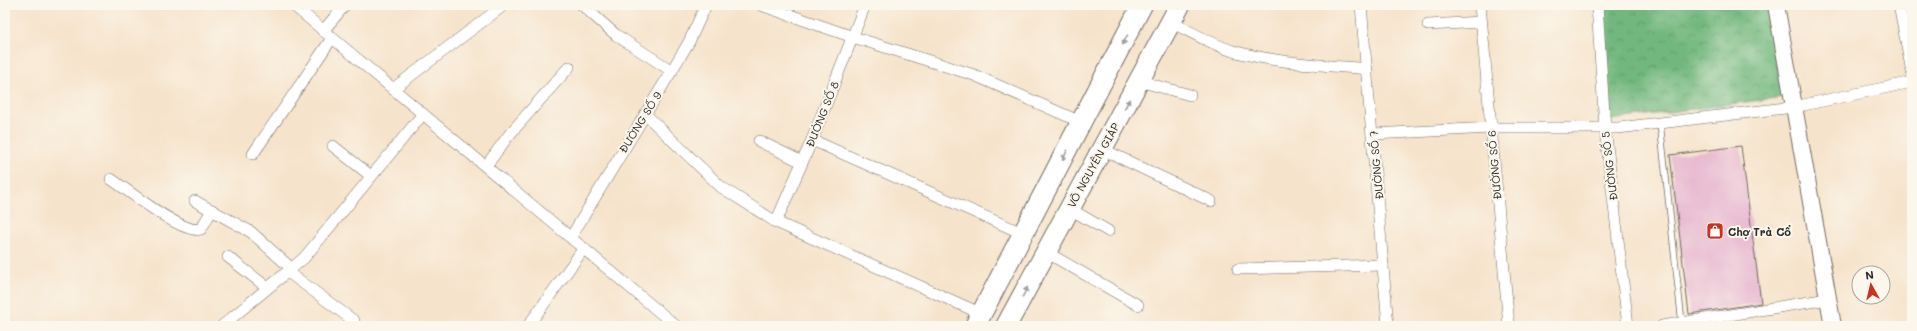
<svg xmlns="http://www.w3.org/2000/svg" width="1917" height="331" font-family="Mali,sans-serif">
  <defs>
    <pattern id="forest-crowns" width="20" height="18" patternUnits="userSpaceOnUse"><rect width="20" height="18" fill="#72b87e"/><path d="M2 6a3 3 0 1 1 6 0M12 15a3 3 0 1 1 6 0" fill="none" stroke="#5e9667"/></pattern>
  </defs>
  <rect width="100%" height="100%" fill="#fbf7ec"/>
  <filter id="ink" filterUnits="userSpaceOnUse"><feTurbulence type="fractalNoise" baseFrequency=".025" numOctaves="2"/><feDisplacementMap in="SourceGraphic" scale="8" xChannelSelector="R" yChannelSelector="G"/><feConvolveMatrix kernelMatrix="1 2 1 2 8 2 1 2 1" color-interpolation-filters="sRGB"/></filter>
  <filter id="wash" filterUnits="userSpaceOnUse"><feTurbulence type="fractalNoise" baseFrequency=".012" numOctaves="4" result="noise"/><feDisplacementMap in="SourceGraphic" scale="16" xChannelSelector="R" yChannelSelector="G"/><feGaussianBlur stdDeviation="0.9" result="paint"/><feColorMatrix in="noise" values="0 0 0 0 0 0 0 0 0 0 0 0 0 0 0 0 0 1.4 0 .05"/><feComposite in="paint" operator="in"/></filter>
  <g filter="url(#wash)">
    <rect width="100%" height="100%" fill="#f6e3cb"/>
    <path fill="url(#forest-crowns)" stroke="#4e7254" d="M1602 5H1766L1783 97 1610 120Z"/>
    <g id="blocks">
      <path fill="#e6b2ce" d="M1741 146 1761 303 1689 314 1670 155Z"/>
    </g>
  </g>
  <g filter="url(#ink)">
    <use href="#blocks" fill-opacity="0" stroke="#726b63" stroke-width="1"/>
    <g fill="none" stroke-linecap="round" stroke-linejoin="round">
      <g stroke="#726b63" stroke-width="7">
        <g id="lane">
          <path d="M1660 123 1682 323"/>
          <path d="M662 326 668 319"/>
        </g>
      </g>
      <g stroke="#726b63" stroke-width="12">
        <g id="street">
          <path d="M293 5 676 326"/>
          <path d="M582 5 616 35 672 71"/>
          <path d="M761 5 853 37 974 75 1083 123"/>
          <path d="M1361 5 1388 326"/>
          <path d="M1480 5 1509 326"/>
          <path d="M1597 5 1605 128 1628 326"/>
          <path d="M1899 5 1912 72"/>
          <path d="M1171 22C1191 32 1211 44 1233 51 1276 63 1322 65 1367 69"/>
          <path d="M1428 25 1481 22"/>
          <path d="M323 31 345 5"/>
          <path d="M1139 81 1190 95"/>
          <path d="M393 89 504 5"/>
          <path d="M645 114 721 187 776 222 982 314"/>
          <path d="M1373 134 1491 128H1618L1794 107 1912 82"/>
          <path d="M812 140 1024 234"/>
          <path d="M759 141 802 162"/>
          <path d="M333 146 371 176"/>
          <path d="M1102 149 1211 201"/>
          <path d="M253 154 332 38"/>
          <path d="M486 166 509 135 569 67"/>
          <path d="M111 179C128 190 183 235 201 229L212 210"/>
          <path d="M195 201 251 232 292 269"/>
          <path d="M1070 209 1108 231"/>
          <path d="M776 222 812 140 865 5"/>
          <path d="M571 237 689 42 706 5"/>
          <path d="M1046 252 1138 305"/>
          <path d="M228 257 268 288"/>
          <path d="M1238 269 1383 265"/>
          <path d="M288 272 354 321"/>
          <path d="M222 326 304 258 423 114"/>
          <path d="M528 326 584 248"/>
          <path d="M1662 326 1828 299"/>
        </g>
      </g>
      <g stroke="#726b63" stroke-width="18">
        <path id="secondary" d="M1776 5 1833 326"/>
      </g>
      <g stroke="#726b63" stroke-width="22">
        <g id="highway">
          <path d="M975 326 1142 5"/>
          <path d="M1006 326 1180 5"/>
        </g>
      </g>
      <use href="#lane" stroke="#fff" stroke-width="5.5"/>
      <use href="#street" stroke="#fff" stroke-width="11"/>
      <use href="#secondary" stroke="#fff" stroke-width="16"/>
      <use href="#highway" stroke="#fff" stroke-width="20"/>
    </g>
    <defs><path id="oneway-solid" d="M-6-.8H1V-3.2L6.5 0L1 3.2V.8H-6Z"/></defs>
    <g fill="#a0a0a0">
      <use href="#oneway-solid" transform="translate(1125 40) rotate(117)"/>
      <use href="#oneway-solid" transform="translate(1127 104) rotate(-62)"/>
      <use href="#oneway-solid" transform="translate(1065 155) rotate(118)"/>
      <use href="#oneway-solid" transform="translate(1025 292) rotate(-62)"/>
    </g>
  </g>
  <defs>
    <g id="shop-square" transform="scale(0.9)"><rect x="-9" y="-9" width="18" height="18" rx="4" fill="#c8321e" stroke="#fbf7ec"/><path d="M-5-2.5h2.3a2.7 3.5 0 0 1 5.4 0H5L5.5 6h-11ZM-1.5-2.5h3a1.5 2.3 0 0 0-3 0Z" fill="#fff"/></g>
  </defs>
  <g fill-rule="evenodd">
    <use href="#shop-square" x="1715" y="231"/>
  </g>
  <g text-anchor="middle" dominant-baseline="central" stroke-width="4" stroke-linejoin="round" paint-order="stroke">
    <g font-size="11" fill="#2b2b2b" stroke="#fbf7ec">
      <text transform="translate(822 114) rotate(-68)">ĐƯỜNG SỐ 8</text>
      <text transform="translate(640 122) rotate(-58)">ĐƯỜNG SỐ 9</text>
      <text transform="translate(1093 165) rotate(-61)">VÕ NGUYÊN GIÁP</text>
      <text transform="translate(1376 165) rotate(-95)">ĐƯỜNG SỐ 7</text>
      <text transform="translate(1494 165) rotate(-95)">ĐƯỜNG SỐ 6</text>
      <text transform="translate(1609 166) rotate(-97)">ĐƯỜNG SỐ 5</text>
    </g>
    <g font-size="11" font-weight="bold" fill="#2b2b2b" stroke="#fbf7ec" text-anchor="start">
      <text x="1728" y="231">Chợ Trà Cổ</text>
    </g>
  </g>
  <rect width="1917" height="331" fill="none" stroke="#fbf7ec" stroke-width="20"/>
  <g transform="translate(1871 285) rotate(352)"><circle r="19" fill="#fbf7ec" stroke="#a8a59f"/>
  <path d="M0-3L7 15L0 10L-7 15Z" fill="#c8321e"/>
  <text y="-6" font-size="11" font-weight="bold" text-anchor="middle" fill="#2b2b2b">N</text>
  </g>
</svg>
